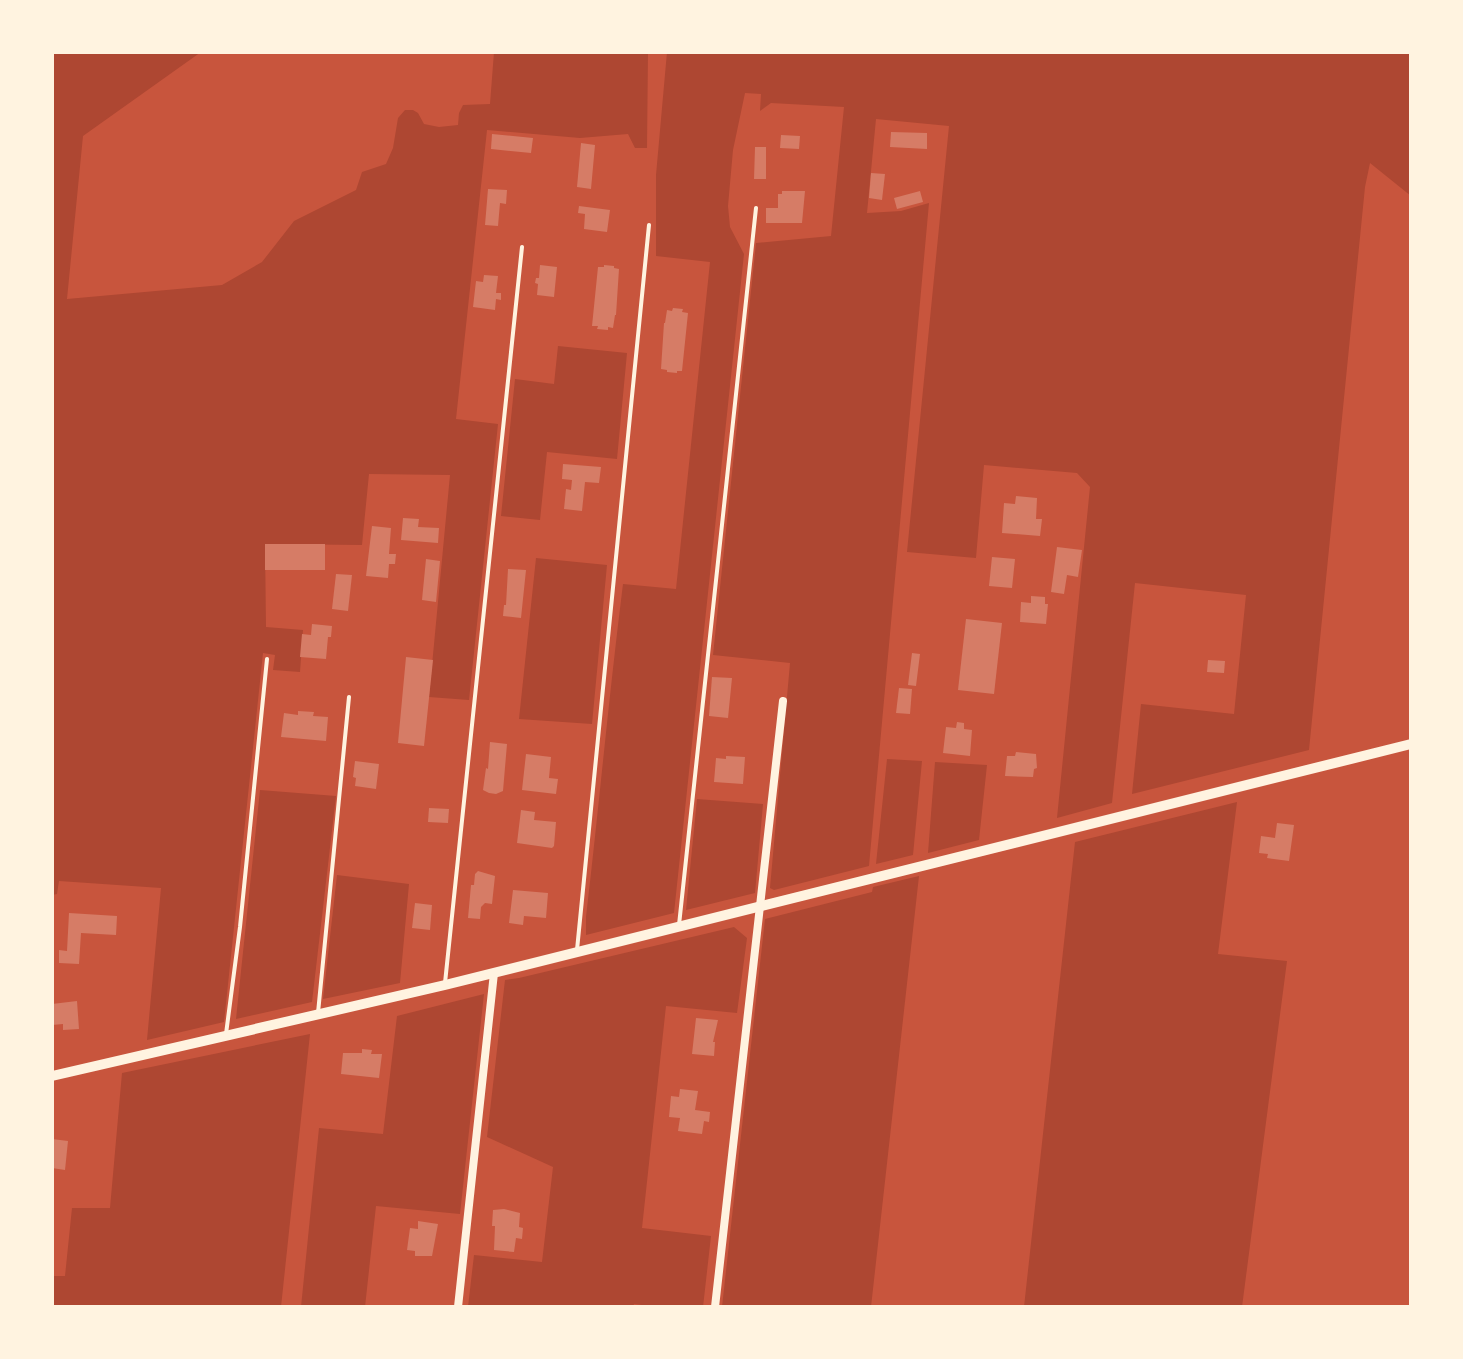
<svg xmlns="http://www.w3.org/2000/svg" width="1463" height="1359" font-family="'Nunito Sans',sans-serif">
  <rect width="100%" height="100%" fill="#c8553d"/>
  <g fill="#ae4732">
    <path d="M52 52H201L83 136 67 299 222 285 262 262 294 221 356 190 362 172 386 164 393 148 398 118 405 110H413L418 113 424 124 439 127 458 125 459 113 463 105 490 104 494 52H648L647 148H635L628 134 580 138 487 130 456 419 498 424 469 700 429 697 450 475 369 474 362 545 265 544 266 627 303 630 300 672 273 670 275 655 263 653 224 1022 147 1040 161 888 59 881 57 894 52 895Z"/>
    <path d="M667 52H1411V196L1370 163 1365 187 1309 750 1132 794 1141 704 1234 714 1246 595 1135 583 1112 803 1057 818 1090 487 1077 473 984 465 976 558 907 552 949 126 876 119 867 213 901 211 929 203 869 866 774 890 770 888 790 663 713 655 756 243 831 236 844 107 771 103 760 111 761 94 745 93 733 150 728 206 730 227 744 254 674 913 586 935V917C599 806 609 695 623 584L676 589 710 262 656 256V175Z"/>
    <path d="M558 346 627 353 617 459 547 452 540 520 501 516 515 379 554 384Z"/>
    <path d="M536 558 607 565 592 724 519 719Z"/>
    <path d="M887 759 922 761 913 855 876 864Z"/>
    <path d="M935 762 987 765 979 840 928 853Z"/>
    <path d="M260 790 336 796 312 1002 236 1019Z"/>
    <path d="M697 799 763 804 755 893 686 910Z"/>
    <path d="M1237 802 1218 954 1287 961 1242 1307H1024L1075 842Z"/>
    <path d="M337 875 409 884 400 983 323 999Z"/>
    <path d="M919 876 871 1307H722L765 919 872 892 873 887Z"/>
    <path d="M734 927 747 938 737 1013 666 1006 642 1228 711 1236 703 1307H658L634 1304 633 1307H468L474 1255 542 1262 553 1167 487 1137 505 980 519 978Z"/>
    <path d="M484 994 460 1214 376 1206 365 1307H301L319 1128 383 1134 397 1016Z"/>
    <path d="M310 1034 281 1307H52V1276H65L72 1208H110L122 1073Z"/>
  </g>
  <g fill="#d67c66">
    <path d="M891 132 927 133V149L890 147Z"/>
    <path d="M492 134 533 138 531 153 491 149Z"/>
    <path d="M781 135 800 136 799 149 780 148Z"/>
    <path d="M581 143 595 145 591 189 577 187Z"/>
    <path d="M755 147H766V179H754Z"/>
    <path d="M871 173 885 174 882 200 869 198Z"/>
    <path d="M488 189 507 190 506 204 500 203 498 226 485 225Z"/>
    <path d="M782 191H805L802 223H766V208H778V194H782Z"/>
    <path d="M920 191 923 202 897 209 894 198Z"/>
    <path d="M579 206 610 210 607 232 584 229 585 214 578 213Z"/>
    <path d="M540 265 557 267 554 297 537 295 538 284 535 283 536 278H539Z"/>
    <path d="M604 265 614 266V268L619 269 616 315H615L613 328 608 327V330L597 329 598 326H592L598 267H604Z"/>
    <path d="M484 275 498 276 496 293H501V300L496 299 495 310 473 307 476 281 483 282Z"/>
    <path d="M673 308 683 309 682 312 688 313 682 371H677V373L667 372V370L661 369 664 323H665L667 310 672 311Z"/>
    <path d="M563 464 601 467 599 483 585 482 582 511 564 509 566 489 571 490 572 480 562 479Z"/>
    <path d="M1016 496 1037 498 1036 519H1042L1040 536 1002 533 1004 503 1015 504Z"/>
    <path d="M403 518 419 519 418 527 439 528 438 543 401 540Z"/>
    <path d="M372 526 391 528 389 554H396L395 564H389L388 578 366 576Z"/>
    <rect x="265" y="544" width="60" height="26"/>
    <path d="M1057 547 1082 550 1078 577 1067 575 1064 594 1051 592Z"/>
    <path d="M992 557 1015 559 1012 588 989 586Z"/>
    <path d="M426 559 440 561 436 602 422 600Z"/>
    <path d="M508 569 526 570 521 618 503 616 504 605H506Z"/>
    <path d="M336 574 352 575 348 611 332 609Z"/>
    <path d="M1031 596 1045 597V604H1048L1046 624 1020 622 1021 602 1031 603Z"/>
    <path d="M966 619 1002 623 994 694 958 690Z"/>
    <path d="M312 624 332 626 331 637H328L326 659 300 657 302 634 311 635Z"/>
    <path d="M912 653 920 654 916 686 908 685Z"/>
    <path d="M406 657 433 660 424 746 398 743Z"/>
    <path d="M1208 660 1225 661 1224 673 1207 672Z"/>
    <path d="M712 677 732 678 728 718 709 716Z"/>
    <path d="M899 688 912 689 910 714 896 713Z"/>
    <path d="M298 711 314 712 313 716 328 717 326 741 281 737 284 713 298 715Z"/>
    <path d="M957 722 964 723V729L972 730 970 756 943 753 946 727 956 728Z"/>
    <path d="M490 742 507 744 503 791 496 794 489 793 483 790 486 768 488 769Z"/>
    <path d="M1016 752 1036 754 1037 768 1034 769 1033 777 1005 776 1007 756H1015Z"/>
    <path d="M526 754 551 757 549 778 558 779 556 794 522 790Z"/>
    <path d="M726 756 745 757 743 784 714 782 716 758 726 759Z"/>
    <path d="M355 761 379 764 376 789 355 786 356 778 353 777Z"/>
    <path d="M429 808 449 809 448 823 428 822Z"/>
    <path d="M521 810 535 812 534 820 556 822 554 846 552 848 517 843Z"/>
    <path d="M1277 823 1294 825 1289 861 1267 858 1268 854 1259 853 1261 836 1275 838Z"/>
    <path d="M478 871 495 876 492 904 485 903 481 907 480 919 468 918 471 885H474L475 874Z"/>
    <path d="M513 890 548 893 546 918 524 916 523 925 509 923Z"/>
    <path d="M415 903 432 905 430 930 412 928Z"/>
    <path d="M69 913 117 916 116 935 81 933 79 964 59 963V950L67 951Z"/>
    <path d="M77 1001 79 1029 63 1030V1024L52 1025V1004Z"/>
    <path d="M696 1018 718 1020 713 1042H715L714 1056 692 1054Z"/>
    <path d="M362 1049 372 1050 371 1054H382L379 1078 341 1074 343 1053H362Z"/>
    <path d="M680 1089 698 1091 695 1110 710 1112 709 1122 704 1121 702 1134 678 1131 680 1118 669 1117 671 1096 679 1097Z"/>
    <path d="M52 1139 68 1141 65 1170 52 1168Z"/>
    <path d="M504 1209 520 1213 519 1227 523 1228 522 1239 516 1238 514 1252 494 1250 495 1226H492L493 1210Z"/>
    <path d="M418 1221 438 1224 432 1256H415V1251L407 1250 410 1228 418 1229Z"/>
  </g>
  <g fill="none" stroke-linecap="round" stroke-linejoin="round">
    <g stroke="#fff3e0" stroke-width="4">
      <path d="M679 925 756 208"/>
      <path d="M577 950 649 225"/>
      <path d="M445 983 522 247"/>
      <path d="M318 1013 349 697"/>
      <path d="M226 1034 240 927 267 659"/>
    </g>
    <g stroke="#fff3e0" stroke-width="8">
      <path d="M458 1307 494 973"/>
      <path d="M715 1307 783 701"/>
    </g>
    <path stroke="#fff3e0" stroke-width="10" d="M52 1076 445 985 1411 744"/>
  </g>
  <rect width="1463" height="1359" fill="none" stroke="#fff3e0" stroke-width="108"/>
</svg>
